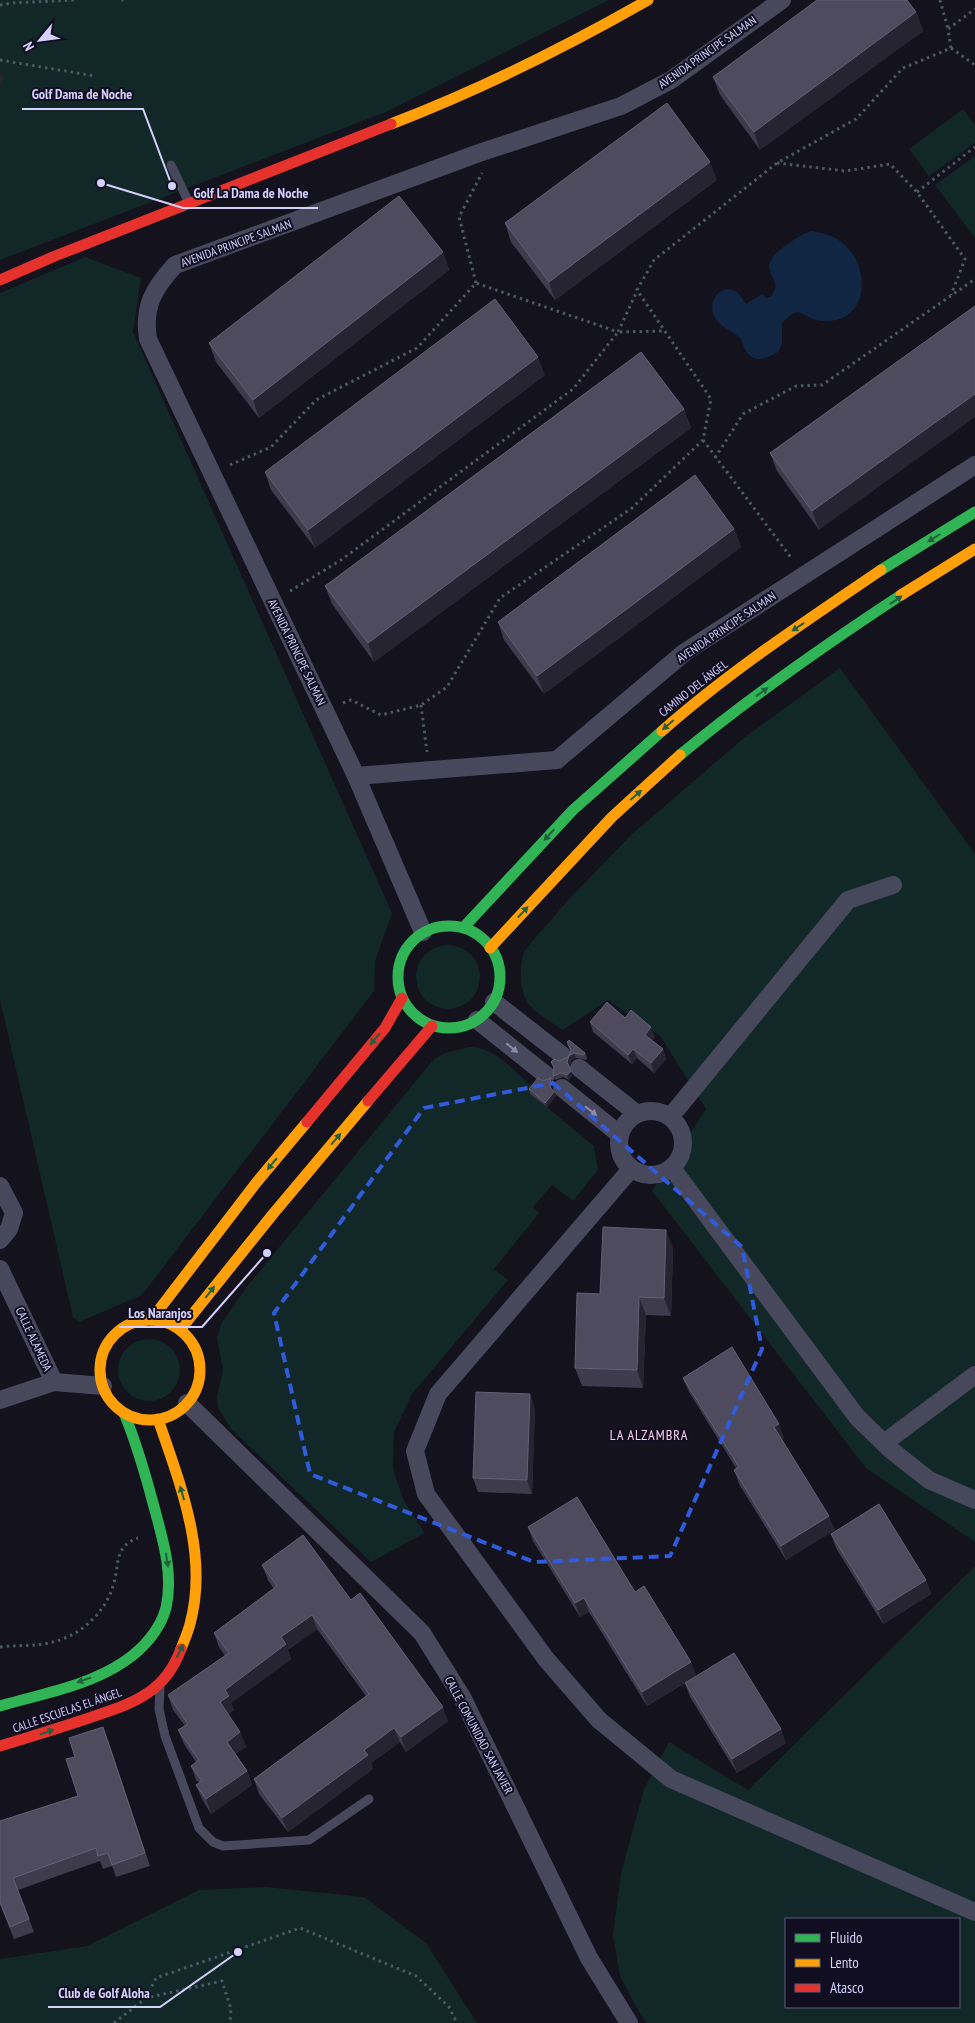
<svg xmlns="http://www.w3.org/2000/svg" width="975" height="2023" font-family="'PT Sans Narrow',sans-serif">
  <rect width="100%" height="100%" fill="#14121d"/>
  <g fill="#122727" fill-rule="evenodd">
    <path d="M0 0H609L386 112 0 260Z"/>
    <path d="M963 109 975 125V143L929 176 909 149Z"/>
    <path d="M975 156V238L935 185Z"/>
    <path d="M85 257 141 278 133 332 392 913 375 961 374 991 142 1295 79 1322 73 1317 0 1000V293Z"/>
    <path d="M840 668 975 854V1542L866 1468 652 1191 706 1109 661 1037 608 1000 563 1030C538 1013 520 1007 521 973 521 964 522 958 525 950L568 900 632 834 745 737Z"/>
    <circle cx="448" cy="977" r="32"/>
    <path d="M469 1047C495 1046 516 1073 535 1089L531 1094 594 1146 598 1170 573 1201 552 1185 533 1207 539 1213 494 1269 508 1280 412 1394 394 1432 393 1469 404 1501 425 1533 371 1562 231 1429 218 1408 217 1397 223 1370 217 1338 222 1322 249 1284 434 1059 445 1053Z"/>
    <circle cx="149" cy="1370" r="31"/>
    <path d="M975 1566V2023H647L640 2014 620 1976 613 1935 621 1873 644 1789 669 1742 748 1790ZM786 1919H959V2007H786Z"/>
    <path d="M266 1887 364 1897 426 1943 477 2023H0V1959L87 1946 199 1890Z"/>
  </g>
  <path fill="#112643" d="M811 231C821 232 831 235 840 241 872 263 871 324 823 321 815 321 806 315 798 312L790 315 782 323V344L778 352C756 364 748 361 741 339 732 330 720 328 714 316 708 304 717 286 732 290 739 291 742 299 746 304L762 294 766 298 772 296 776 286C774 280 770 272 769 267 769 253 800 235 811 231Z"/>
  <g fill="none" stroke-linecap="round" stroke-linejoin="round">
    <g stroke="#4a5964" stroke-width="3" stroke-dasharray="2.5 4" stroke-linecap="butt">
      <path d="M122 0 123 1"/>
      <path d="M940 0 948 29"/>
      <path d="M0 5 12 3 74 0"/>
      <path d="M951 48 975 65"/>
      <path d="M0 60 95 76"/>
      <path d="M777 163 845 171 890 164 917 192 965 259 951 295"/>
      <path d="M917 192 975 147"/>
      <path d="M476 283 459 217 482 173"/>
      <path d="M703 440 792 559"/>
      <path d="M715 458 743 414 796 386 822 385 975 279"/>
      <path d="M230 465 271 447 316 400 417 348 476 283 618 332 637 291"/>
      <path d="M290 591 341 560 573 389 618 332 664 331"/>
      <path d="M343 703 351 700 381 715 421 705 447 687 500 598 632 508 703 440 711 399 637 290 654 260 777 163 856 119 903 68 951 48 948 29 975 9"/>
      <path d="M421 705 427 752"/>
      <path d="M0 1647C24 1644 41 1648 65 1638 86 1630 107 1608 113 1586 120 1565 113 1547 138 1538"/>
      <path d="M146 1998 156 1978 300 1928 416 1976 449 2007 457 2023"/>
      <path d="M114 2023 146 1998 222 1981 231 2009 230 2023"/>
    </g>
    <g stroke="#48485d" stroke-width="9">
      <path d="M171 165 189 203"/>
      <path d="M160 1688 159 1709 165 1736 199 1828 213 1842 223 1846 309 1840 369 1799"/>
    </g>
    <g stroke="#48485d" stroke-width="18">
      <path d="M356 776 557 760 685 652 975 465"/>
      <path d="M423 932 356 776 148 339C143 307 153 289 175 265L479 153 621 106 671 80 782 0"/>
      <path d="M494 1002 562 1055"/>
      <path d="M477 1020 546 1075"/>
      <path d="M579 1068 636 1113"/>
      <path d="M562 1088 619 1134"/>
      <circle cx="651" cy="1143" r="32"/>
      <path d="M671 1116 848 900 893 885"/>
      <path d="M672 1168 857 1417 891 1450 929 1480 975 1500"/>
      <path d="M631 1169 438 1394 415 1451 426 1494 546 1659 599 1720 671 1779 975 1912"/>
      <path d="M0 1186 14 1213 9 1229 0 1240"/>
      <path d="M0 1269 54 1382"/>
      <path d="M0 1400 54 1382 103 1386"/>
      <path d="M187 1403 422 1633 462 1697 589 1958 629 2023"/>
      <path d="M884 1443 975 1375"/>
    </g>
    <g stroke="#30b455" stroke-width="11">
      <path d="M881 570 975 512"/>
      <path d="M680 755C750 697 825 645 901 595"/>
      <circle cx="449" cy="977" r="51"/>
      <path d="M463 928 573 810 662 731"/>
      <path d="M0 1706C41 1694 89 1686 125 1661 143 1649 160 1630 166 1608 174 1573 162 1537 153 1503 145 1473 136 1442 124 1413"/>
    </g>
    <g stroke="#ff9f0a" stroke-width="11">
      <path d="M391 124C479 90 566 47 648 0"/>
      <path d="M901 595 975 549"/>
      <path d="M662 731C730 671 806 621 881 570"/>
      <path d="M490 948 612 817 680 755"/>
      <path d="M151 1320 256 1183 307 1122"/>
      <circle cx="150" cy="1370" r="50"/>
      <path d="M180 1330 273 1214 368 1101"/>
      <path d="M158 1419C180 1484 209 1555 190 1624 188 1632 184 1641 181 1649"/>
    </g>
    <g stroke="#e5322d" stroke-width="11">
      <path d="M0 280 55 256 391 124"/>
      <path d="M368 1101 432 1026"/>
      <path d="M307 1122 385 1028 402 998"/>
      <path d="M0 1746C30 1737 59 1728 89 1718 109 1711 131 1705 149 1692 164 1682 175 1665 181 1649"/>
    </g>
  </g>
  <g fill="#3d3b4c">
    <path d="M916 12 923 31 760 150 720 95 713 77Z"/>
    <path d="M717 180 555 300 511 242 505 223Z"/>
    <path d="M443 252 449 270 259 418 216 362 209 343Z"/>
    <path d="M975 306 819 530 777 471 770 453Z"/>
    <path d="M545 375 315 548 271 490 265 472Z"/>
    <path d="M684 409 691 428 374 662 332 604 325 586Z"/>
    <path d="M734 529 741 547 544 694 504 640 498 622Z"/>
    <path d="M625 1018 655 1037 652 1040 663 1049 666 1059 654 1073 637 1058 632 1064 593 1032 590 1022Z"/>
    <path d="M571 1051 585 1053 587 1058 586 1060 576 1058 571 1061 569 1067 572 1076 569 1080 563 1077 555 1080 553 1076 554 1069 551 1062 559 1061 568 1057Z"/>
    <path d="M543 1081 553 1083 552 1089 556 1096 547 1107 530 1094 529 1089Z"/>
    <path d="M673 1248 671 1316 646 1315 643 1388 582 1386 575 1368 600 1294Z"/>
    <path d="M683 1378 784 1438 782 1439 835 1530 786 1560 739 1484 734 1470 736 1468 689 1392Z"/>
    <path d="M535 1408 532 1494 478 1492 473 1478Z"/>
    <path d="M528 1527 635 1592 691 1662 696 1676 786 1743 737 1773 690 1697 685 1683 647 1706 589 1612 580 1617 533 1541Z"/>
    <path d="M831 1534 926 1580 931 1594 883 1624 836 1548Z"/>
    <path d="M262 1565 351 1600 448 1721 406 1752 400 1742 371 1763 373 1769 288 1832 259 1794 254 1779 366 1696 317 1629 288 1650 291 1659 231 1703 234 1710 228 1714 240 1732 246 1747 235 1754 247 1771 252 1785 211 1814 202 1799 196 1785 199 1783 196 1780 191 1766 196 1762 184 1744 178 1730 185 1726 173 1710 168 1695 225 1656 219 1647 214 1633 274 1589 268 1580Z"/>
    <path d="M108 1740 150 1866 116 1877 112 1866 103 1869 100 1861 18 1890 34 1932 14 1939 0 1904V1821L78 1796 75 1757Z"/>
  </g>
  <g fill="#262431">
    <path d="M916 12 923 31 760 150 754 132Z"/>
    <path d="M0 69 3 79 0 86Z"/>
    <path d="M710 162 717 180 555 300 549 282Z"/>
    <path d="M443 252 449 270 259 418 253 400Z"/>
    <path d="M538 357 545 375 315 548 308 530Z"/>
    <path d="M975 394V417L819 530 812 511Z"/>
    <path d="M684 409 691 428 374 662 368 643Z"/>
    <path d="M734 529 741 547 544 694 537 676Z"/>
    <path d="M651 1027 655 1037 649 1044 645 1035Z"/>
    <path d="M633 1049 637 1058 632 1064 628 1055Z"/>
    <path d="M663 1049 666 1059 654 1073 651 1063Z"/>
    <path d="M574 1053 576 1058 571 1061 568 1067 567 1062 569 1056Z"/>
    <path d="M571 1071 572 1076 569 1080 567 1075Z"/>
    <path d="M551 1078 553 1083 552 1091 550 1087Z"/>
    <path d="M554 1092 556 1096 547 1107 545 1103Z"/>
    <path d="M666 1230 673 1248 671 1316 664 1298Z"/>
    <path d="M639 1297 646 1315 643 1388 637 1370Z"/>
    <path d="M530 1394 535 1408 532 1494 527 1480Z"/>
    <path d="M779 1424 784 1438 779 1441 774 1427Z"/>
    <path d="M829 1516 835 1530 786 1560 781 1546Z"/>
    <path d="M926 1580 931 1594 883 1624 878 1610Z"/>
    <path d="M584 1598 589 1612 580 1617 575 1603Z"/>
    <path d="M312 1615 317 1629 288 1650 291 1659 231 1703 234 1710 225 1716 220 1702 225 1690 281 1637Z"/>
    <path d="M691 1662 696 1676 647 1706 642 1692Z"/>
    <path d="M443 1707 448 1721 406 1752 401 1737Z"/>
    <path d="M394 1728 400 1742 371 1763 373 1769 288 1832 282 1818 364 1750Z"/>
    <path d="M781 1729 786 1743 737 1773 732 1759Z"/>
    <path d="M240 1732 246 1747 232 1756 227 1742Z"/>
    <path d="M247 1771 252 1785 211 1814 206 1799Z"/>
  </g>
  <g fill="#4e4b5f" stroke="#636078">
    <path d="M817 0H907L916 12 754 132 713 77Z"/>
    <path d="M667 103 710 162 549 282 505 223Z"/>
    <path d="M399 196 443 252 253 400 209 343Z"/>
    <path d="M495 299 538 357 308 530 265 472Z"/>
    <path d="M975 306V394L812 511 770 453Z"/>
    <path d="M641 352 684 409 368 643 325 586Z"/>
    <path d="M695 475 734 529 537 676 498 622Z"/>
    <path d="M607 1002 625 1018 631 1010 651 1027 645 1035 663 1049 651 1063 633 1049 628 1055 590 1022Z"/>
    <path d="M569 1040 585 1053 584 1055 574 1053 569 1056 567 1062 571 1071 567 1075 561 1073 553 1076 554 1067 551 1062 554 1059 559 1061 568 1057 571 1051 567 1042Z"/>
    <path d="M538 1078 543 1081 551 1078 550 1087 554 1092 545 1103 529 1089Z"/>
    <path d="M603 1227 666 1230 664 1298 639 1297 637 1370 575 1368 577 1293 600 1294Z"/>
    <path d="M732 1347 779 1424 774 1427 829 1516 781 1546 734 1470 739 1467 683 1378Z"/>
    <path d="M476 1392 530 1394 527 1480 473 1478Z"/>
    <path d="M577 1497 635 1592 644 1586 691 1662 642 1692 584 1598 575 1603 528 1527Z"/>
    <path d="M879 1504 926 1580 878 1610 831 1534Z"/>
    <path d="M303 1535 351 1600 360 1593 443 1707 401 1737 394 1728 364 1750 368 1755 282 1818 254 1779 369 1694 312 1615 281 1637 286 1644 225 1690 229 1696 220 1702 240 1732 227 1742 247 1771 206 1799 196 1785 202 1781 191 1766 199 1760 178 1730 188 1724 168 1695 229 1653 214 1633 277 1586 262 1565Z"/>
    <path d="M734 1653 781 1729 732 1759 685 1683Z"/>
    <path d="M103 1727 145 1853 112 1865 108 1853 98 1856 96 1848 13 1878 29 1919 10 1927 0 1902V1821L78 1796 66 1759 75 1757 69 1738Z"/>
  </g>
  <defs><path id="oneway-solid" d="M-6-.8H1V-3.2L6.5 0L1 3.2V.8H-6Z" transform="scale(1.25)"/></defs>
  <g fill="#20613b">
    <use href="#oneway-solid" transform="translate(934 538) rotate(148)"/>
    <use href="#oneway-solid" transform="translate(896 600) rotate(-34)"/>
    <use href="#oneway-solid" transform="translate(798 627) rotate(146)"/>
    <use href="#oneway-solid" transform="translate(762 692) rotate(-36)"/>
    <use href="#oneway-solid" transform="translate(668 725) rotate(139)"/>
    <use href="#oneway-solid" transform="translate(636 795) rotate(-41)"/>
    <use href="#oneway-solid" transform="translate(549 835) rotate(133)"/>
    <use href="#oneway-solid" transform="translate(523 912) rotate(-47)"/>
    <use href="#oneway-solid" transform="translate(375 1039) rotate(130)"/>
    <use href="#oneway-solid" transform="translate(336 1139) rotate(-49)"/>
    <use href="#oneway-solid" transform="translate(272 1164) rotate(130)"/>
    <use href="#oneway-solid" transform="translate(210 1292) rotate(-52)"/>
    <use href="#oneway-solid" transform="translate(182 1493) rotate(-107)"/>
    <use href="#oneway-solid" transform="translate(167 1560) rotate(81)"/>
    <use href="#oneway-solid" transform="translate(180 1651) rotate(-63)"/>
    <use href="#oneway-solid" transform="translate(84 1680) rotate(161)"/>
    <use href="#oneway-solid" transform="translate(47 1732) rotate(-19)"/>
  </g>
  <g fill="#8e8cad">
    <use href="#oneway-solid" transform="translate(512 1048) rotate(39)"/>
    <use href="#oneway-solid" transform="translate(591 1111) rotate(39)"/>
  </g>
  <path fill="none" stroke="#2f5bdc" stroke-width="4" stroke-dasharray="10 6" stroke-linejoin="round" d="M553 1083 742 1247 762 1349 670 1556 534 1562 310 1474 274 1313 424 1108Z"/>
  <g text-anchor="middle" dominant-baseline="central" stroke-width="4" stroke-linejoin="round" paint-order="stroke">
    <g font-size="12" fill="#d5d1fd" stroke="#110e21">
      <text transform="translate(707 52) rotate(-35)">AVENIDA PRINCIPE SALMAN</text>
      <text transform="translate(236 243) rotate(-20)">AVENIDA PRINCIPE SALMAN</text>
      <text transform="translate(726 627) rotate(-34)">AVENIDA PRINCIPE SALMAN</text>
      <text transform="translate(297 652) rotate(64)">AVENIDA PRINCIPE SALMAN</text>
      <text transform="translate(693 688) rotate(-38)">CAMINO DEL ÁNGEL</text>
      <text transform="translate(34 1339) rotate(65)">CALLE ALAMEDA</text>
      <text transform="translate(67 1710) rotate(-19)">CALLE ESCUELAS EL ÁNGEL</text>
      <text transform="translate(479 1735) rotate(62)">CALLE COMUNIDAD SAN JAVIER</text>
    </g>
    <g font-size="14" letter-spacing="1" fill="#fdd2ee" stroke="#110e21">
      <text x="649" y="1435">LA ALZAMBRA</text>
    </g>
  </g>
  <path fill="none" stroke="#d5d1fd" stroke-width="2" d="M172 186L143 109H22M101 183L183 208H318M267 1253L202 1327H119M238 1952L160 2007H48"/>
  <g fill="#d5d1fd" stroke="#110e21" stroke-width="2">
    <circle cx="172" cy="186" r="5"/>
    <circle cx="101" cy="183" r="5"/>
    <circle cx="267" cy="1253" r="5"/>
    <circle cx="238" cy="1952" r="5"/>
  </g>
  <g font-size="14" text-anchor="middle" font-weight="bold" fill="#d5d1fd" stroke="#110e21" stroke-width="4" stroke-linejoin="round" paint-order="stroke">
    <text x="82" y="99">Golf Dama de Noche</text>
    <text x="251" y="198">Golf La Dama de Noche</text>
    <text x="160" y="1318">Los Naranjos</text>
    <text x="104" y="1998">Club de Golf Aloha</text>
  </g>
  <rect x="785" y="1918" width="175" height="90" fill="#110e21" stroke="#5f5c79"/>
  <rect x="795" y="1934" width="25" height="8" fill="#30b455" stroke="#5f5c79"/>
  <text x="830" y="1943" font-size="15" fill="#d5d1fd">Fluido</text>
  <rect x="795" y="1959" width="25" height="8" fill="#ff9f0a" stroke="#5f5c79"/>
  <text x="830" y="1968" font-size="15" fill="#d5d1fd">Lento</text>
  <rect x="795" y="1984" width="25" height="8" fill="#e5322d" stroke="#5f5c79"/>
  <text x="830" y="1993" font-size="15" fill="#d5d1fd">Atasco</text>
  <g transform="translate(40 40) rotate(241)" stroke="#110e21" stroke-width="4" paint-order="stroke">
  <path d="M0-4L9 19L0 12L-9 19Z" fill="#d5d1fd"/>
  <text y="-8" font-size="14" font-weight="bold" text-anchor="middle" fill="#d5d1fd">N</text>
  </g>
</svg>
